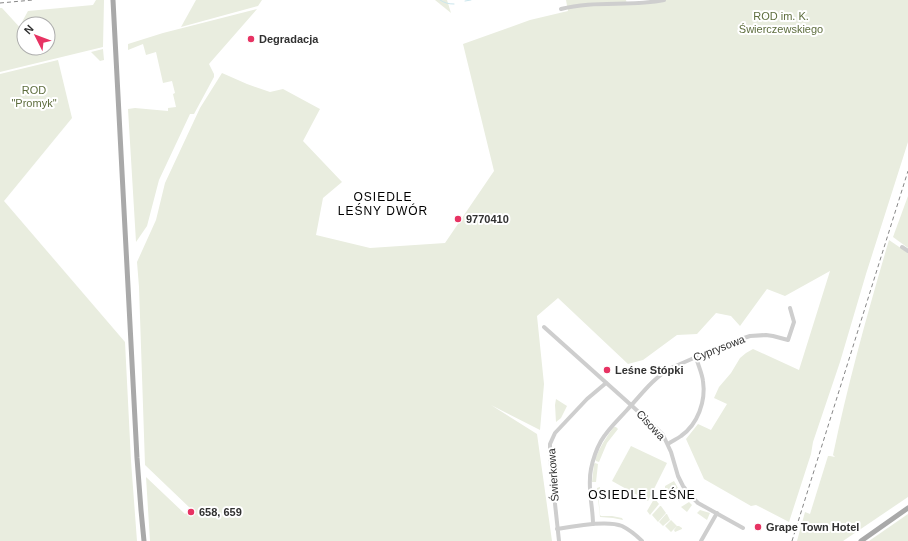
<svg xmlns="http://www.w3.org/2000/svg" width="908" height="541" font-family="Helvetica,sans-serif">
  <rect width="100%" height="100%" fill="#fff"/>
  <g fill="#e9eddf">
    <path d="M96 0H104L103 47 0 72V8H2L24 32V48H48V24H24V25L22 22 28 11 93 5Z"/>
    <path d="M196 0H262L258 6 181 27Z"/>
    <path d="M435 0H447L451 13Z"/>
    <path d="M566 0H626L627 4 654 3 666 0H908V142L866 274 840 362 813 442 811 454 789 522 756 505 751 506 704 479 686 439 698 424 711 430 727 404 714 398 719 387 731 373 740 358 746 353 753 349 799 370 830 271 785 296 767 289 740 326 731 316 716 313 697 334 677 335 643 360 628 364 558 298 537 316 544 384 540 430 491 405 537 434 552 541H150L146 477 185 514 191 509 145 465 139 287 137 262 156 220 165 183 200 108 222 73 247 84 270 92 283 89 320 109 303 141 342 182 323 198 316 235 370 248 445 243 494 171 463 44 530 20 568 11Z"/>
    <path d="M257 9 209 64 214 74V77L194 114H190L159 180 147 226 136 242 128 109 135 108 168 111V108L176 107 173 94 175 93 172 81 163 83 156 52 146 55 143 44 128 50V44L163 33Z"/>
    <path d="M103 49 104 60 100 61 91 52Z"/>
    <path d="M58 60 72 118 4 201 125 342 131 461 137 541H0V74Z"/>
    <path d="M908 196V248L893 237Z"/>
    <path d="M889 240 908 253V497L843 541H797L805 512 810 514 828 456H830L835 457 833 455C848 383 868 311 889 240Z"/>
    <path d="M556 399 567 406 561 418 556 422 555 405Z"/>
    <path d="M614 427H616L618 429 607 443 599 462 596 461 595 459C600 447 606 437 614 427Z"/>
    <path d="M631 446 667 463 648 501 612 481Z"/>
    <path d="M595 463 598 464 596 482H592L594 464Z"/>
    <path d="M674 481 678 488 671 493 669 490 667 492 665 488V486Z"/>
    <path d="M600 487V489L598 490 600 515 601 516H612L622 518 623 520 613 518 600 517 597 488Z"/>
    <path d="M654 499H655L659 504 650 515 647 511Z"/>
    <path d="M689 502 692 505 687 512 681 507Z"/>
    <path d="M660 506H661L666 513 658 522 652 515Z"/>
    <path d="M700 510 710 513 707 520 697 513Z"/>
    <path d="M666 514H667L670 520 663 526 659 522Z"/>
    <path d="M908 514V541H869Z"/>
    <path d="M671 520 677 526H679L682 528V529L675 532 674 530 677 526 671 532 665 526Z"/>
  </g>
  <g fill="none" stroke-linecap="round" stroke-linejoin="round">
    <g stroke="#cbe6ed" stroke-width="1">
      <path d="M440 0C445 3 448 4 454 4"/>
      <path d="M465 1 471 0"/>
    </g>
    <g stroke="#cecece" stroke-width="4">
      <path d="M561 9C594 0 631 7 664 0"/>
      <path d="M902 247 908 251"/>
      <path d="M544 327 631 405 656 428 663 435 671 452 678 476 683 486 690 495 698 503 743 528"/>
      <path d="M668 444C672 441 677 439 681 436 698 424 706 401 703 381 702 373 698 365 696 357"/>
      <path d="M593 524C593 506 587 488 591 469 593 459 596 450 601 441 608 429 618 420 627 410 641 395 653 378 671 368L726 344 750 336 766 335 773 336 788 340 794 322 790 308"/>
      <path d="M557 529C573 526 608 520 622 526 630 530 636 535 642 541"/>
      <path d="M559 541 550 457V444L555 433 587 399 606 383"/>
      <path d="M701 541 717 513"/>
    </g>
    <g stroke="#a9a9a9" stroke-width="5">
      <path d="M113 0 137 458 141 510 144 541"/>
      <path d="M861 541 908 508"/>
    </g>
    <g stroke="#868686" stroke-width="1" stroke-dasharray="4 3" stroke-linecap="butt">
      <path d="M0 3 33 0"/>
      <path d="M792 541 908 171"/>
    </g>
  </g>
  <g fill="#e73363" stroke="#fff" stroke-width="1.5">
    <circle cx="251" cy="39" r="4"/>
    <circle cx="458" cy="219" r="4"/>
    <circle cx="607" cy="370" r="4"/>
    <circle cx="191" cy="512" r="4"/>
    <circle cx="758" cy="527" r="4"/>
  </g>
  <g text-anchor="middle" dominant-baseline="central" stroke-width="4" stroke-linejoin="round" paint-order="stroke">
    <g font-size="11" fill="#5d6d3d" stroke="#fff">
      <text x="781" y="16">ROD im. K.<tspan x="781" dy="13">Świerczewskiego</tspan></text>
      <text x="34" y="90">ROD<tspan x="34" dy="13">"Promyk"</tspan></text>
    </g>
    <g font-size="11" font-weight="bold" fill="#313131" stroke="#fff" text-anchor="start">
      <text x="259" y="39">Degradacja</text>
      <text x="466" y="219">9770410</text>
      <text x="615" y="370">Leśne Stópki</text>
      <text x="199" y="512">658, 659</text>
      <text x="766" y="527">Grape Town Hotel</text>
    </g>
    <g font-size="11" fill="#313131" stroke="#fff">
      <text transform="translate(719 348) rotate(-21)">Cyprysowa</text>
      <text transform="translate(651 425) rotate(47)">Cisowa</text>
      <text transform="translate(553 475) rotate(-94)">Świerkowa</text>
    </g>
    <g font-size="12" letter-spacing="1" fill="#000" stroke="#fff">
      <text x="383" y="197">OSIEDLE<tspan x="383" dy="14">LEŚNY DWÓR</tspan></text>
      <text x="642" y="495">OSIEDLE LEŚNE</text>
    </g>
  </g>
  <g transform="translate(36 36) rotate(312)"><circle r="19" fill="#ffffff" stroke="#adadad"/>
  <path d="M0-3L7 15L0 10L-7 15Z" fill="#e73363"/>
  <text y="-6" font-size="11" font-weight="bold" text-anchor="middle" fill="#313131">N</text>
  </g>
</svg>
